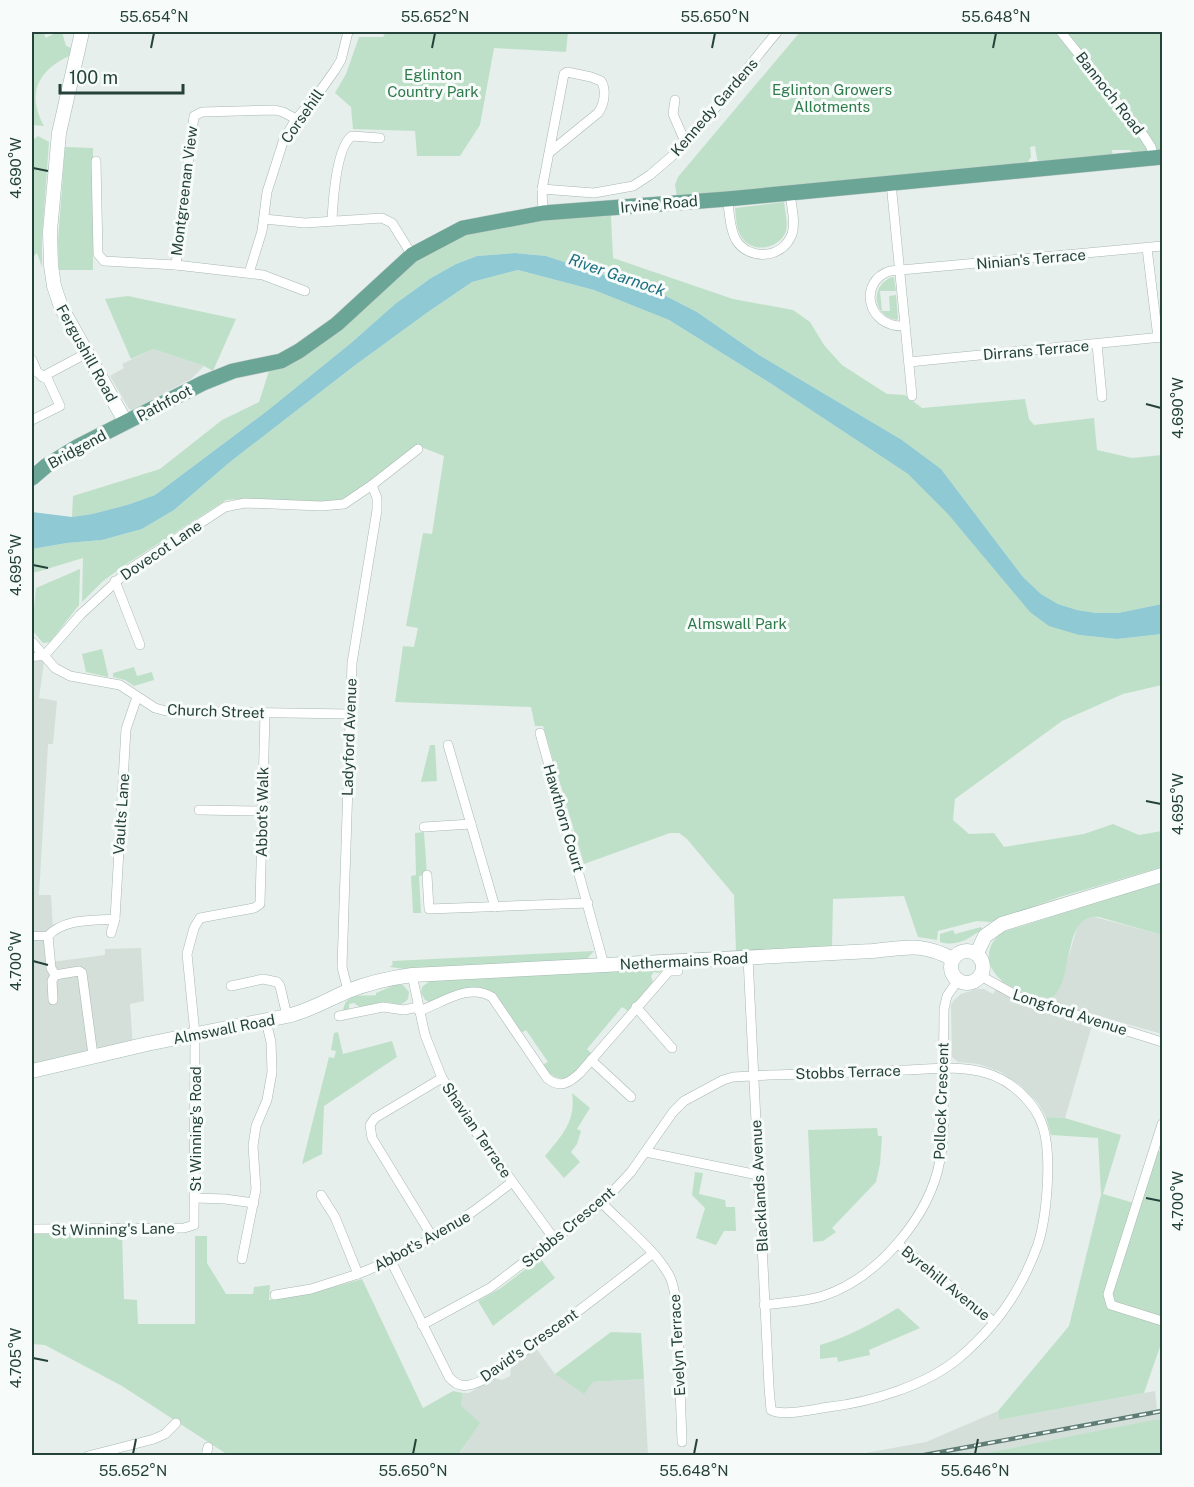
<svg xmlns="http://www.w3.org/2000/svg" width="1194" height="1487" font-family="'Public Sans',sans-serif">
  <rect width="100%" height="100%" fill="#e6efeb"/>
  <g fill="#d4dfda">
    <path d="M153 349 204 366 191 379 132 410 129 409 110 376 124 368 122 364Z"/>
    <path d="M32 642 47 659 44 662 39 698 57 701 53 744H48L39 895H51L53 930 51 962 105 955V949L141 948 144 1001 130 1004 133 1047 32 1071Z"/>
    <path d="M1091 916 1162 935V1034L1095 1015 1065 1118 1046 1117 1038 1103 1020 1085 1001 1072 978 1064 958 1062 952 1057 951 1005 954 1000 961 994 976 989H984L993 994 1002 980 1011 986 1052 998 1059 989 1077 928 1081 921Z"/>
    <path d="M536 1348 555 1374 593 1382 644 1379 648 1455H459L479 1423 461 1405 463 1393H469L495 1378 502 1380 510 1376 511 1367Z"/>
    <path d="M1155 1391 1157 1409 1162 1408V1419L976 1455 849 1456 926 1442 998 1411 999 1420Z"/>
  </g>
  <g fill="#bfe0c8">
    <path d="M40 32H43L46 38 55 33 62 32 66 46 72 48 71 55C38 70 26 93 44 126L32 125V35Z"/>
    <path d="M386 32H568L566 52 494 48 480 125 460 156H417L415 131 353 129 351 107 335 93 346 74 359 37H383Z"/>
    <path d="M800 32H1162V150L1132 152 1130 150H1112L1113 157 1039 162 1037 159 1035 146 1030 147 1031 157 1026 165 677 198 675 185 678 177Z"/>
    <path d="M38 136 49 142 42 238V267L37 253 32 258V141Z"/>
    <path d="M65 147 93 148V270H59L58 242Z"/>
    <path d="M784 202C785 211 788 222 786 231 779 250 751 254 741 236 736 228 736 218 735 208Z"/>
    <path d="M611 216 613 258 733 299 793 310 810 322 824 345 842 365 887 394 905 395 922 408 1025 399 1029 419 1034 425 1094 418 1097 450 1132 458 1162 455V604L1118 613H1096L1077 610 1058 604 1041 594 1023 577 941 469 902 440 759 355 697 312 662 294 546 256 515 253 477 256 456 264 431 278 395 304 351 343 267 411 155 495 127 505 92 514 72 517 73 496 160 469 222 420 259 402 269 371C316 362 375 293 414 263 469 220 544 218 611 216Z"/>
    <path d="M518 270 594 290 669 320 770 383 908 474 1079 635 1117 639 1162 634V685L1123 694 1062 721 955 799 953 820 969 834 994 833 1004 847 1084 834 1113 824 1139 835 1162 831V867L1060 897 990 922 977 921 938 931 937 940 918 937 904 896 833 899 832 947 736 951 734 895 687 839 679 833H670L584 864 543 726H535L531 707 395 702 403 646 414 647 418 628 406 626 423 533 432 534 444 456 416 445 350 496C313 512 266 495 226 500L128 563 103 581 82 602 83 558 37 572H32V549L67 543 102 540 142 529 174 510 230 462 354 366 428 312 472 282Z"/>
    <path d="M892 277 894 278 896 291H880L882 311H890L889 296 896 295 898 318 897 320C873 317 869 286 892 277Z"/>
    <path d="M128 296 236 319 213 371 204 366 153 349 131 359 105 299Z"/>
    <path d="M80 569 79 605 50 642 43 643 32 630 36 588Z"/>
    <path d="M102 649 108 674V677L86 672 82 654Z"/>
    <path d="M134 667 137 676 152 672 154 680 134 686 125 680 113 677V673Z"/>
    <path d="M430 745H435L437 781 421 782Z"/>
    <path d="M424 832 427 875 419 876 421 913H413L411 876 416 875 415 833Z"/>
    <path d="M1162 882V935L1099 917C1061 913 1075 981 1052 998 1039 997 1021 992 1010 986 987 974 980 948 1003 932Z"/>
    <path d="M981 927 982 929C969 939 957 947 940 942V934L953 930 955 934Z"/>
    <path d="M594 951 585 961 405 969 390 967 393 964 392 961Z"/>
    <path d="M666 968 659 973 654 972 651 976 653 982 628 1011 622 1007 587 1049 592 1054C575 1072 564 1093 542 1065L548 1062 526 1030 521 1033 496 996C479 981 449 992 432 1003L425 1000 421 993 422 987 431 980Z"/>
    <path d="M397 984 403 985 409 992 408 999C400 1008 396 1003 386 1002 378 1002 368 1006 361 1008L354 1003 349 1004V1009L343 1012C345 991 362 997 376 995V993Z"/>
    <path d="M338 1032 343 1054 392 1041 397 1057 324 1106 322 1154 302 1164 329 1057 334 1058 336 1051 331 1050 334 1033Z"/>
    <path d="M572 1093 590 1108 577 1129 581 1131 577 1144 571 1152 580 1162 564 1178 545 1156C562 1135 576 1122 572 1093Z"/>
    <path d="M1046 1117 1065 1118 1121 1135 1103 1194 1134 1203 1105 1298 1106 1304 1110 1307 1162 1326V1341L1144 1393 999 1420 998 1411 1069 1326 1101 1195 1098 1138 1051 1135Z"/>
    <path d="M877 1128 878 1136H882L880 1164 876 1182 832 1228 836 1232 823 1241 813 1242 808 1130Z"/>
    <path d="M1158 1151 1162 1152V1317L1114 1303 1112 1294Z"/>
    <path d="M695 1172 703 1173 699 1194 725 1200 726 1207H735L736 1231H724L716 1245 696 1238 705 1208 692 1195Z"/>
    <path d="M122 1232 124 1299 137 1300 138 1324H195V1236H207V1263L226 1294H253L254 1287 270 1285 269 1300 308 1294 362 1279 423 1408 453 1391 463 1393 461 1405 480 1423 459 1454 460 1455H228L122 1386 45 1345 32 1344V1233Z"/>
    <path d="M540 1258 555 1278 493 1326 478 1301 501 1288Z"/>
    <path d="M898 1308 920 1328 869 1350 870 1355 838 1362 837 1357 820 1359V1345C848 1337 873 1323 898 1308Z"/>
    <path d="M611 1332 641 1333 644 1379 593 1382 584 1394 555 1374Z"/>
    <path d="M1162 1419V1455H976L1148 1421Z"/>
  </g>
  <path fill="#8ec9d4" d="M515 253 546 256 662 294 697 312 759 355 902 440 941 469 1023 577 1041 594 1058 604 1077 610 1096 613H1118L1162 604V634L1117 639 1079 635 1049 626 1030 612 948 514 908 474 770 383 669 320 594 290 518 270 472 282 428 312 354 366 230 462 174 510 142 529 102 540 67 543 32 549V512L72 517 92 514 127 505 155 495 267 411 351 343 395 304 431 278 456 264 477 256Z"/>
  <g fill="none" stroke-linecap="round" stroke-linejoin="round">
    <g stroke="#a8b8b2" stroke-width="9">
      <g id="pedestrian">
        <path d="M32 657 44 656"/>
        <path d="M32 936H48"/>
      </g>
    </g>
    <g stroke="#a8b8b2" stroke-width="10">
      <g id="minor">
        <path d="M1061 32 1144 136 1151 147 1154 158"/>
        <path d="M675 100 673 114 686 144"/>
        <path d="M96 161 98 254 104 261 176 265 263 275 305 291"/>
        <path d="M891 183 912 396"/>
        <path d="M542 189 564 74 567 72 591 77 601 81C607 90 604 105 598 113L550 152"/>
        <path d="M727 199C730 212 729 228 736 240 749 261 783 259 792 234 796 222 791 205 790 193"/>
        <path d="M543 213 542 189 594 193 633 186 650 175 686 144 777 32"/>
        <path d="M264 219 305 223 382 218 392 223 412 255"/>
        <path d="M332 220C333 201 336 147 352 136L380 138"/>
        <path d="M1147 248 1158 338"/>
        <path d="M176 265 194 116 202 112 275 110 283 112 296 119"/>
        <path d="M249 273 262 231 267 192 284 139 296 119 318 94 335 70 341 60 348 32"/>
        <path d="M905 326C866 328 858 281 890 271L1162 246"/>
        <path d="M1097 344 1102 397"/>
        <path d="M32 360 37 372 48 380 60 406 32 420"/>
        <path d="M909 362 1162 337"/>
        <path d="M42 377 87 353"/>
        <path d="M115 581 140 645"/>
        <path d="M32 642 55 668 70 676 120 685 155 708 166 711 350 714"/>
        <path d="M44 656 80 615 130 569 225 507 245 503 321 506 344 504 372 485 418 449"/>
        <path d="M540 733 604 965"/>
        <path d="M448 745 495 907"/>
        <path d="M199 810 262 811"/>
        <path d="M424 827 471 824"/>
        <path d="M427 875 429 909 588 903"/>
        <path d="M111 933 115 919 126 729 137 697"/>
        <path d="M55 975 51 968 48 936C64 918 92 921 115 919"/>
        <path d="M412 975 425 1035 442 1078 476 1132 555 1240"/>
        <path d="M981 976 1019 997 1162 1042"/>
        <path d="M231 986 263 979 277 982 280 986 287 1016"/>
        <path d="M348 991 342 967 352 663 377 510V498L372 485"/>
        <path d="M53 1000 52 981 55 975 79 971 82 973 93 1055"/>
        <path d="M636 1007 672 1048"/>
        <path d="M419 1011C441 1004 468 982 492 997L547 1078C560 1089 569 1083 580 1073L669 971H678"/>
        <path d="M339 1016 383 1007 404 1010 418 1007"/>
        <path d="M591 1060 631 1097"/>
        <path d="M1162 1124 1108 1294 1111 1305 1162 1321"/>
        <path d="M646 1152 758 1175"/>
        <path d="M321 1195 335 1217 358 1274C417 1251 462 1222 512 1182"/>
        <path d="M196 1198 225 1199 254 1203"/>
        <path d="M602 1203C623 1225 656 1250 670 1277 674 1286 675 1296 677 1305L682 1442"/>
        <path d="M32 1229 184 1228 194 1225 195 1034 187 954 194 928 200 918 254 908 260 904 265 713"/>
        <path d="M433 1238 372 1138 370 1125 375 1118 442 1078"/>
        <path d="M898 1244 994 1322"/>
        <path d="M242 1259 256 1189 253 1146 256 1126 267 1100 272 1072 271 1042 266 1021"/>
        <path d="M391 1261 449 1377C454 1383 461 1387 469 1385 486 1382 503 1366 516 1357 563 1324 607 1289 652 1254"/>
        <path d="M275 1295 311 1289 358 1274"/>
        <path d="M764 1305C784 1302 805 1302 823 1296 878 1278 930 1216 940 1160 945 1137 943 1114 943 1091 943 1064 944 1037 944 1009L947 996 958 980"/>
        <path d="M422 1325 490 1288 602 1203 631 1172 673 1112 684 1101 723 1080 733 1077 769 1075C815 1074 860 1072 905 1070 932 1069 961 1065 986 1073 1011 1080 1036 1103 1043 1127 1052 1155 1047 1216 1038 1244 1032 1261 1024 1278 1015 1293 1000 1318 980 1340 959 1358 925 1386 871 1402 829 1407 815 1409 782 1417 771 1410L769 1387 748 958"/>
        <path d="M88 1456 154 1439 165 1434 176 1423"/>
        <path d="M206 1456 208 1447"/>
      </g>
    </g>
    <g stroke="#a4bbb3" stroke-width="15">
      <g id="secondary">
        <path d="M82 32 59 133 50 231 51 265 54 286 61 307 126 423"/>
        <circle cx="967" cy="967" r="16"/>
        <path d="M977 953 985 936 1002 924 1162 875"/>
        <path d="M32 1071 147 1044 287 1016C309 1011 327 1000 348 991 368 983 390 978 412 975L872 951C907 948 920 942 953 959"/>
      </g>
    </g>
    <g stroke="#c2cac8" stroke-width="16">
      <path id="primary" d="M32 478 46 466 77 447 203 383 233 371 281 361 299 351 337 324 412 255 463 228 543 213 727 199 1162 157"/>
    </g>
    <use href="#pedestrian" stroke="#fff" stroke-width="8"/>
    <use href="#minor" stroke="#fff" stroke-width="9"/>
    <use href="#secondary" stroke="#fff" stroke-width="14"/>
    <use href="#primary" stroke="#6aa596" stroke-width="15"/>
    <g stroke="#5f7d75" stroke-width="4.5">
      <path id="rail" d="M919 1456 1162 1411"/>
    </g>
    <use href="#rail" stroke="#f7fbf9" stroke-width="2" stroke-dasharray="7" stroke-linecap="butt"/>
  </g>
  <path fill="none" stroke="#24423a" stroke-width="2" d="M151 48 154 33M432 48 435 33M712 48 715 33M993 48 996 33M33 168 48 171M1146 404 1161 408M33 565 48 568M1146 801 1161 804M33 961 48 965M1146 1198 1161 1201M33 1358 48 1361M133 1454 136 1439M413 1454 416 1439M694 1454 697 1439M975 1454 978 1439"/>
  <g text-anchor="middle" dominant-baseline="central" stroke-width="6" stroke-linejoin="round" paint-order="stroke">
    <g font-size="15" fill="#2d7a4b" stroke="#f7fbf9">
      <text x="433" y="74">Eglinton<tspan x="433" dy="17">Country Park</tspan></text>
      <text x="832" y="89">Eglinton Growers<tspan x="832" dy="17">Allotments</tspan></text>
      <text x="737" y="623">Almswall Park</text>
    </g>
    <g font-size="15" fill="#24423a" stroke="#f7fbf9">
      <text transform="translate(1110 93) rotate(52)">Bannoch Road</text>
      <text transform="translate(714 107) rotate(-49)">Kennedy Gardens</text>
      <text transform="translate(302 116) rotate(-55)">Corsehill</text>
      <text transform="translate(184 191) rotate(-83)">Montgreenan View</text>
      <text transform="translate(659 204) rotate(-5)">Irvine Road</text>
      <text transform="translate(1031 259) rotate(-5)">Ninian's Terrace</text>
      <text transform="translate(1036 350) rotate(-5)">Dirrans Terrace</text>
      <text transform="translate(87 353) rotate(61)">Fergushill Road</text>
      <text transform="translate(164 403) rotate(-28)">Pathfoot</text>
      <text transform="translate(77 449) rotate(-29)">Bridgend</text>
      <text transform="translate(161 550) rotate(-34)">Dovecot Lane</text>
      <text transform="translate(216 711) rotate(2)">Church Street</text>
      <text transform="translate(349 737) rotate(-88)">Ladyford Avenue</text>
      <text transform="translate(262 812) rotate(-89)">Abbot's Walk</text>
      <text transform="translate(121 814) rotate(-86)">Vaults Lane</text>
      <text transform="translate(564 818) rotate(74)">Hawthorn Court</text>
      <text transform="translate(684 961) rotate(-3)">Nethermains Road</text>
      <text transform="translate(1070 1012) rotate(18)">Longford Avenue</text>
      <text transform="translate(224 1029) rotate(-11)">Almswall Road</text>
      <text transform="translate(848 1072) rotate(-2)">Stobbs Terrace</text>
      <text transform="translate(941 1101) rotate(-88)">Pollock Crescent</text>
      <text transform="translate(195 1129) rotate(-90)">St Winning's Road</text>
      <text transform="translate(477 1130) rotate(56)">Shavian Terrace</text>
      <text transform="translate(759 1186) rotate(-93)">Blacklands Avenue</text>
      <text transform="translate(568 1227) rotate(-40)">Stobbs Crescent</text>
      <text transform="translate(113 1229) rotate(-1)">St Winning's Lane</text>
      <text transform="translate(422 1241) rotate(-29)">Abbot's Avenue</text>
      <text transform="translate(946 1283) rotate(39)">Byrehill Avenue</text>
      <text transform="translate(529 1345) rotate(-35)">David's Crescent</text>
      <text transform="translate(677 1345) rotate(-93)">Evelyn Terrace</text>
    </g>
    <g font-size="16" font-style="italic" fill="#1c6f80" stroke="#f7fbf9">
      <text transform="translate(617 275) rotate(19)">River Garnock</text>
    </g>
  </g>
  <rect width="1194" height="1487" fill="none" stroke="#f7fbf9" stroke-width="66"/>
  <path d="M60 84v9h123v-9" fill="none" stroke="#24423a" stroke-width="3"/>
  <text x="69" y="84" font-size="18" fill="#24423a" stroke="#f7fbf9" stroke-width="4.5" paint-order="stroke">100 m</text>
  <rect x="33" y="33" width="1128" height="1421" fill="none" stroke="#24423a" stroke-width="2"/>
  <g font-size="15" text-anchor="middle" fill="#24423a">
    <text x="154" y="22">55.654°N</text>
    <text x="435" y="22">55.652°N</text>
    <text x="715" y="22">55.650°N</text>
    <text x="996" y="22">55.648°N</text>
    <text transform="translate(16 168) rotate(-90)" y="5">4.690°W</text>
    <text transform="translate(1178 408) rotate(-90)" y="5">4.690°W</text>
    <text transform="translate(16 565) rotate(-90)" y="5">4.695°W</text>
    <text transform="translate(1178 804) rotate(-90)" y="5">4.695°W</text>
    <text transform="translate(16 961) rotate(-90)" y="5">4.700°W</text>
    <text transform="translate(1178 1201) rotate(-90)" y="5">4.700°W</text>
    <text transform="translate(16 1358) rotate(-90)" y="5">4.705°W</text>
    <text x="133" y="1476">55.652°N</text>
    <text x="413" y="1476">55.650°N</text>
    <text x="694" y="1476">55.648°N</text>
    <text x="975" y="1476">55.646°N</text>
  </g>
</svg>
